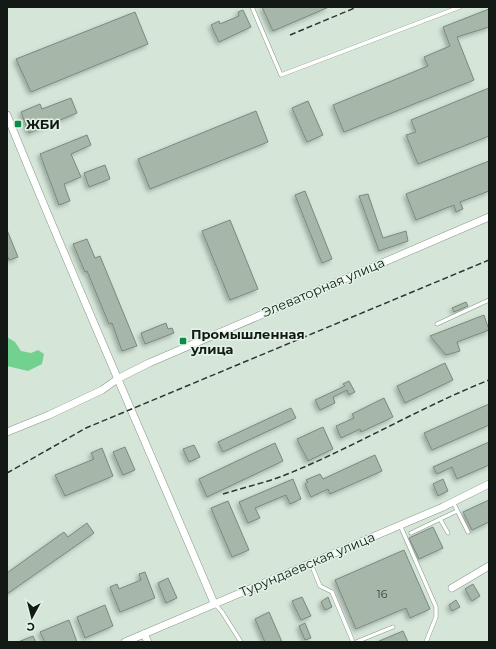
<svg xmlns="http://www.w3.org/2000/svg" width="496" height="649" font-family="Montserrat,sans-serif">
  <defs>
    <filter id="shadow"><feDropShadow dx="-2.5" dy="2.5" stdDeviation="2" flood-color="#0004"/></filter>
  </defs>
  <rect width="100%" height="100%" fill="#d5e6d9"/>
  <path fill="#73d190" d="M7 337 15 342 21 351 31 353 38 350 44 354 42 364 28 371 7 366Z"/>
  <g fill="#a6b6a9" stroke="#7a897d" filter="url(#shadow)">
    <path d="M262 7H329L273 31Z"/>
    <path d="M489 9V27L457 37 474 80 344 132 333 105 428 66 424 57 450 46 443 27Z"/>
    <path d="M243 10 251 27 219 42 211 25 219 21 220 24 239 16 238 12Z"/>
    <path d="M135 12 148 44 31 92 16 59Z"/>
    <path d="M489 88V136L418 164 406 135 416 132 411 120Z"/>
    <path d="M71 98 77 113 29 133 21 112 40 104 42 109Z"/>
    <path d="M308 101 323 135 307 142 292 108Z"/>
    <path d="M256 111 268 142 150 189 138 159Z"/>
    <path d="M87 135 91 145 71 154 81 177 64 184 70 201 59 205 40 154Z"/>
    <path d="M489 161V191L460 202 463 209 456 212 454 205 416 220 406 194Z"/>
    <path d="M105 165 110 179 89 187 84 173Z"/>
    <path d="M305 191 332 259 322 263 295 195Z"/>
    <path d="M368 194 383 238 406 231 408 241 379 251 359 196Z"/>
    <path d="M230 220 258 289 230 300 202 231Z"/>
    <path d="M7 230 18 257 9 260 7 255Z"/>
    <path d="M87 239 95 258 100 256 137 346 122 351 112 323 109 324 87 271 85 272 73 244Z"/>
    <path d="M466 302 468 306 454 312 452 308Z"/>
    <path d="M484 315 489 330 457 342 460 351 446 355 430 336Z"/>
    <path d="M166 323 168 329 172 328 174 333 145 344 141 333Z"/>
    <path d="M445 363 453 380 405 403 397 386Z"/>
    <path d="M349 381 355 392 349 395 347 390 333 397 335 403 320 410 315 400 345 386 343 384Z"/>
    <path d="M384 398 393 417 361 432 360 429 341 438 336 426 354 418 352 414Z"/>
    <path d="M489 404V425L432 450 424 433Z"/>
    <path d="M291 408 296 418 223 452 218 442Z"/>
    <path d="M323 427 333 449 308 461 297 439Z"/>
    <path d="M489 442V465L457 479 452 467 437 474 433 467Z"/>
    <path d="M275 443 283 461 207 497 199 479Z"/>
    <path d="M194 445 200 457 189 462 183 449Z"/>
    <path d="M125 447 135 470 123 475 113 452Z"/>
    <path d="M102 448 113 476 65 496 55 475 94 459 91 453Z"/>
    <path d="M375 455 382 471 330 494 328 489 311 497 305 484 308 482 306 480 320 474 323 479Z"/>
    <path d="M293 479 301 499 290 504 286 495 255 508 260 518 248 523 239 502Z"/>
    <path d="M443 479 448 491 438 496 433 484Z"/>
    <path d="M489 500V522L472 530 463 512Z"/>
    <path d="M228 501 249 550 232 557 211 508Z"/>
    <path d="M87 523 94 533 7 594V573L64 532 68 537Z"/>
    <path d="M433 527 443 548 419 559 409 538Z"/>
    <path d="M404 550 430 609 410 618 406 608 356 629 335 580Z"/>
    <path d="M145 572 155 598 120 612 110 587 117 584 119 589 141 580 139 574Z"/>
    <path d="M168 578 177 598 166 603 158 583Z"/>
    <path d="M473 584 480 596 472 601 465 589Z"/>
    <path d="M302 597 311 616 301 620 292 601Z"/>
    <path d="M328 597 332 607 325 610 321 602Z"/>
    <path d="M456 600 460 607 452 611 449 605Z"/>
    <path d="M105 605 113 626 85 638 77 617Z"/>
    <path d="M269 612 282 642H265L255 619Z"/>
    <path d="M69 620 77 642H45L40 632Z"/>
    <path d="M305 623 311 638 305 640 299 626Z"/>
    <path d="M403 631 408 642H377Z"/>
    <path d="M33 636 36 642H18Z"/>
  </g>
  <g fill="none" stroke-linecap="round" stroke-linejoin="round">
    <g stroke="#88978b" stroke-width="4.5">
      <g id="lane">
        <path d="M252 7 281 75 460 7"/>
        <path d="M437 324 489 300"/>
        <path d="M453 502 468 532"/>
        <path d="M440 519 448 533"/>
        <path d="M400 525 436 607V617L426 642"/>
        <path d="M411 533 457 511"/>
        <path d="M311 564 320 586 332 592 353 642"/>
        <path d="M215 604 222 612 241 642"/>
        <path d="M356 642 393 627"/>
      </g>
    </g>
    <g stroke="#88978b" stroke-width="8">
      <g id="street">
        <path d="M7 115C73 279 145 440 214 603"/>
        <path d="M7 432 49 415 102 390 119 378 149 363 489 217"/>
        <path d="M452 588 489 566"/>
        <path d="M144 634 148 642"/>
        <path d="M125 642 443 507 489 484"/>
      </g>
    </g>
    <use href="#lane" stroke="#fff" stroke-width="3.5"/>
    <use href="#street" stroke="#fff" stroke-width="7"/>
    <g stroke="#2f3631" stroke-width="1.5" stroke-dasharray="6 3" stroke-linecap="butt">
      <path d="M290 35 357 7"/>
      <path d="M7 473 86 428 489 260"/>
      <path d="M223 494C245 487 269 482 290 473 358 445 421 407 489 380"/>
    </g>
  </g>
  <g fill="#088c48" stroke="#e2f3e6" stroke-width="1.5">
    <rect x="14" y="120" width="8" height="8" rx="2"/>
    <rect x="179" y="337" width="8" height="8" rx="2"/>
  </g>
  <g text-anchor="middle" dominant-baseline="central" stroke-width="3" stroke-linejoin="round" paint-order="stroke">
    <g font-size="11" fill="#38403a">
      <text x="382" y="594">16</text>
    </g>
    <g font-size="13" font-weight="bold" fill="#131915" stroke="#e2f3e6" text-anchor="start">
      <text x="26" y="124">ЖБИ</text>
      <text x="191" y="334">Промышленная<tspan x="191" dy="15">улица</tspan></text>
    </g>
    <g font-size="13" fill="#131915" stroke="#e2f3e6">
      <text transform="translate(323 287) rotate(-23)">Элеваторная улица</text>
      <text transform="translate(307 564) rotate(-23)">Турундаевская улица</text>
    </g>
  </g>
  <rect width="496" height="649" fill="none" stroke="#131915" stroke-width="16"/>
  <g transform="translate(32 617) rotate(187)" stroke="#e2f3e6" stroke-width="3" paint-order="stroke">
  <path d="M0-3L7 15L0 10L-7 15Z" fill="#131915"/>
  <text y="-6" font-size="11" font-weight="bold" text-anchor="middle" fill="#131915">С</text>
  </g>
</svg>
